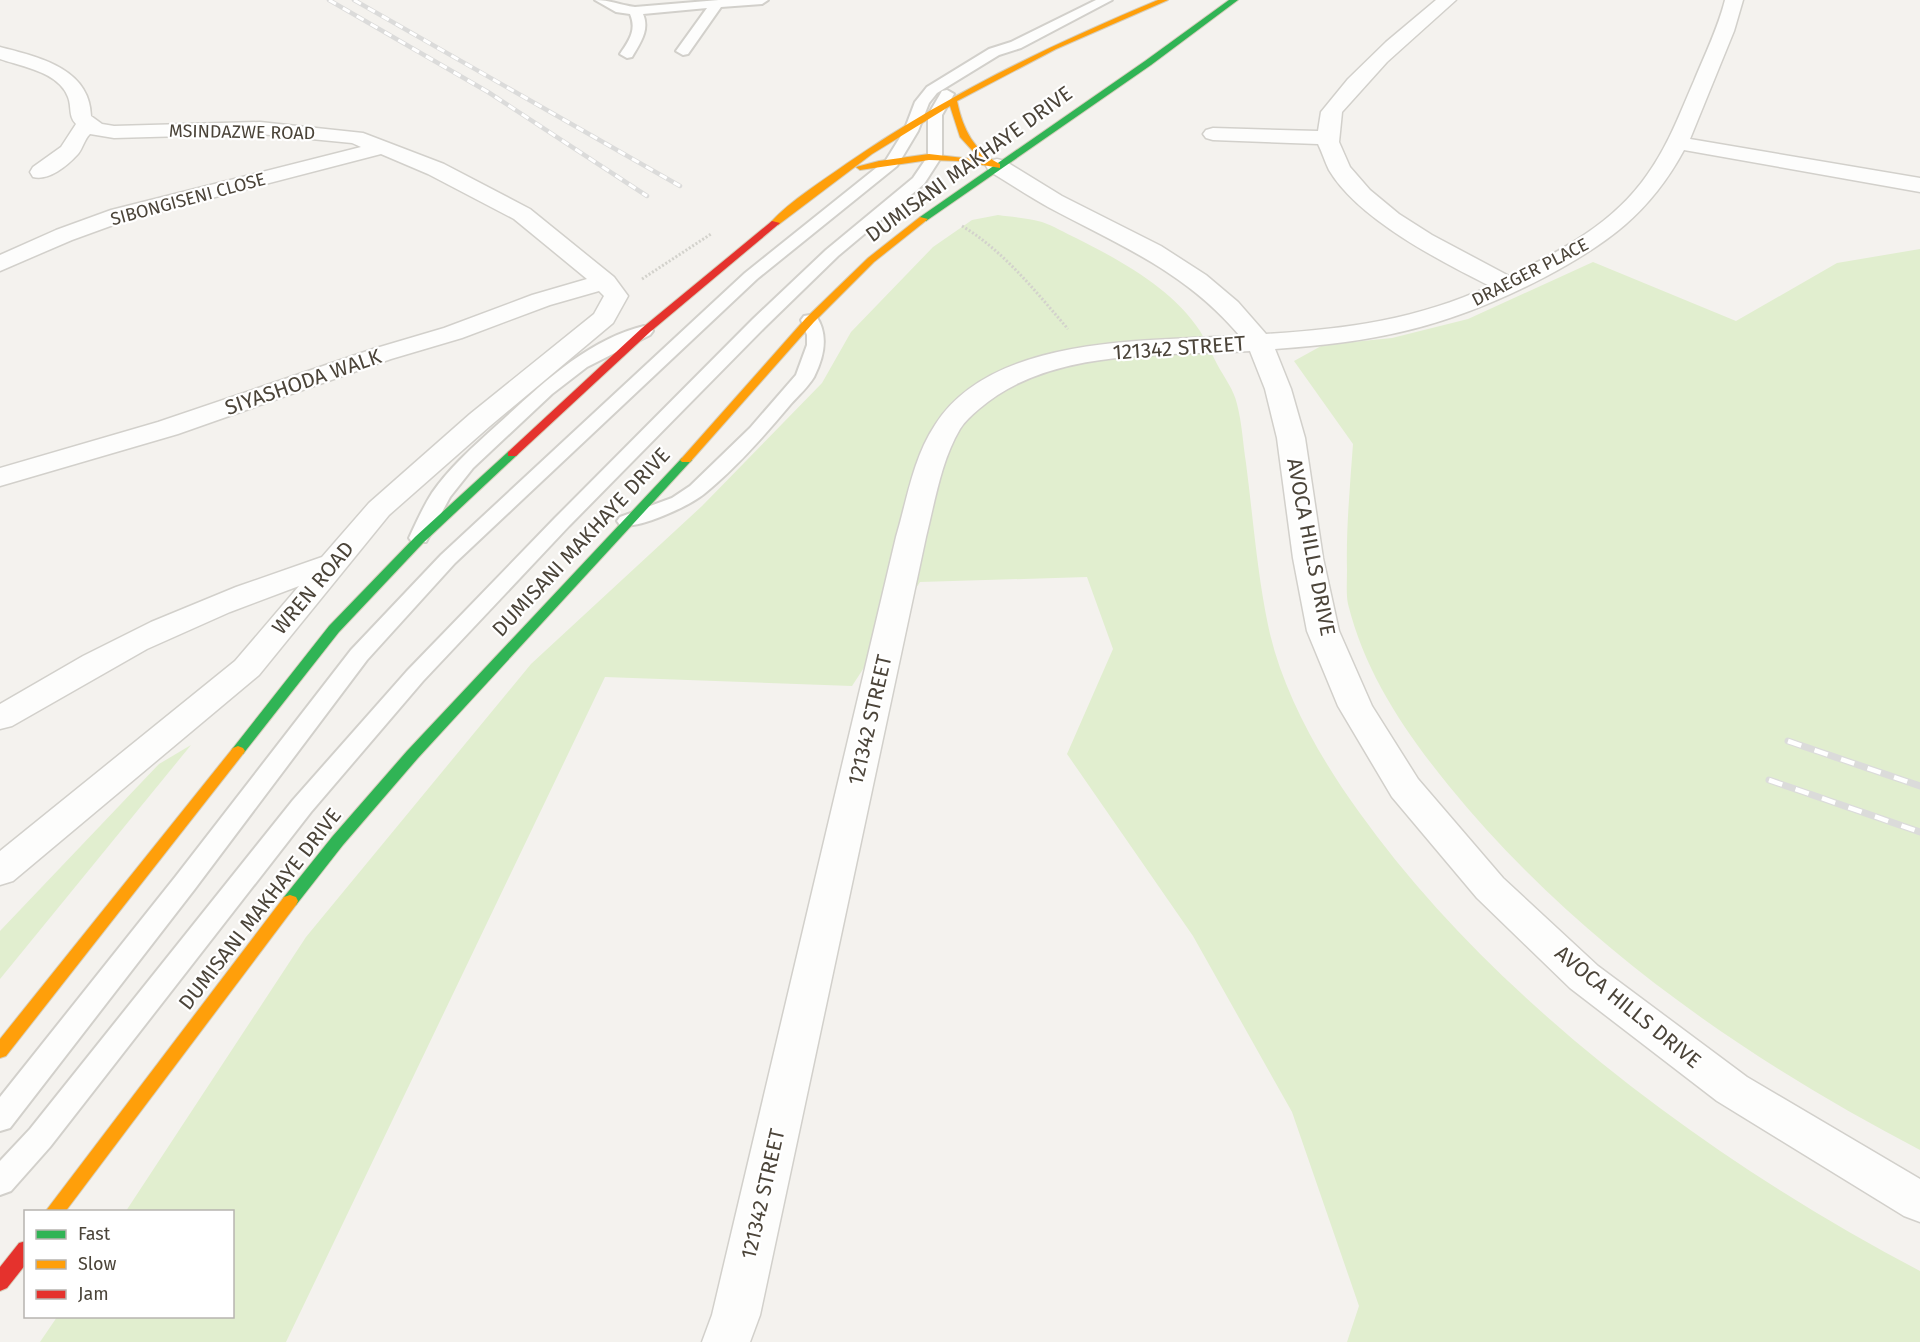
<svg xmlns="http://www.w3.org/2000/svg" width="1920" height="1342" font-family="'Fira Sans',sans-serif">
  <rect width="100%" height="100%" fill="#f4f2ee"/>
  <g fill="#e1eecf">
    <path d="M998 215C1012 217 1029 218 1042 222 1054 226 1065 233 1076 238 1120 260 1173 289 1200 331 1206 341 1211 353 1217 364 1224 377 1234 390 1237 404 1242 423 1243 444 1246 463 1253 517 1257 572 1268 625 1282 692 1320 758 1359 812 1495 1002 1714 1163 1920 1271V1342H1347L1359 1306 1292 1112 1193 936 1067 754 1113 649 1087 577 920 582 852 686 605 677 286 1342H40L57 1317 232 1316V1212L126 1211 306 937 531 664 702 506 822 383 851 332 933 247 972 220Z"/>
    <path d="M1920 249V1150C1745 1059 1574 940 1449 786 1405 732 1365 673 1348 604 1346 594 1347 581 1347 570 1346 528 1350 486 1353 444L1294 361 1323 345 1392 338 1468 319 1593 262 1736 321 1837 263Z"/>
    <path d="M191 745 0 979V931L159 764Z"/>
  </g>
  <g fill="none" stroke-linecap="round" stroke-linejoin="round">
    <g stroke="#d2d0cb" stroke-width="4">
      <g id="lane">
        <path d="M595 0C610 0 620 5 635 7L719 0H768L762 4 721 7 688 54 683 55 676 51 707 8 643 14C650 30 640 43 632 57L627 58 620 54C629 41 637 30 630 14L616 12Z"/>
        <path d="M1096 0H1112L1021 48 999 55 937 93 929 103 918 131 897 166 757 279 455 563 367 660 194 890 10 1128 0 1131V1097L176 876 351 650 441 555 745 273 886 160 904 131 915 102 927 87 989 49 1011 42Z"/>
        <path d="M947 90 954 94 942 115V156L924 184 838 256 765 327 569 526 423 681 311 812 50 1147 11 1191 0 1195V1161L30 1129 293 800 407 671 555 518 753 319 826 250 913 178 928 156V115L942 91Z"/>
        <path d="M810 315 816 316C829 335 824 357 814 377 808 387 798 396 790 405 764 436 736 468 704 494 689 506 638 530 620 525L617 521 620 517 672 498 690 486 750 428 796 375 807 345V335L801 320 804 316Z"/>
        <path d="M644 326 650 327 653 331 650 335 587 367 552 394 473 468 450 497 426 542H412L409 538C416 523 423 507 432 493 450 467 473 447 496 426 539 387 586 340 644 326Z"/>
      </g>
    </g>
    <g stroke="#d2d0cb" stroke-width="3">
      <g id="street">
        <path d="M1436 0H1456L1387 62 1342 112 1339 142 1350 167 1370 190 1399 214 1432 235 1509 276C1561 251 1613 224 1647 175 1668 146 1680 113 1694 81 1705 54 1718 28 1725 0H1743L1734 31 1690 139 1920 178V192L1684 150C1650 213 1607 244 1545 277 1451 326 1380 342 1275 349L1291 389 1305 438 1323 558 1339 631 1372 706 1418 779 1503 878 1598 966 1747 1077 1920 1179V1222L1904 1216 1717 1101 1570 988 1477 898 1392 797 1338 706 1307 631 1293 558 1277 438 1265 389 1250 351C1163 356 1048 348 979 409 972 415 965 421 960 429 941 461 935 501 926 537L760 1315 750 1342H702L712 1315 896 537C907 500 913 458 935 425 992 335 1147 341 1240 336 1185 271 1121 246 1048 207 1028 196 1009 183 989 171L986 166 989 161 997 159 1005 161 1062 196 1161 246 1206 275 1238 302 1266 334C1346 329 1416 320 1490 286 1440 261 1358 219 1329 170 1325 162 1322 152 1318 144L1213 140 1206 138 1203 134 1206 130 1213 128 1318 131 1321 112 1348 79 1386 42Z"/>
        <path d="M0 47C38 57 90 68 91 116L102 124 114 126 260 122 363 133 444 164 530 209 614 277 628 296 613 323 490 426 389 515 259 675 13 881 0 885V851L235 661 299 586 230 612 147 649 12 726 0 729V704L83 656 151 622 236 587 322 557 369 503 470 414 594 314 604 296 599 291 550 305 462 338 391 359 178 434 0 486V468L158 422 373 349 444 328 532 295 587 279 514 219 428 174 381 154 127 220 72 240 0 271V255L56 230 111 210 361 147 352 143 260 134 114 138 90 134C84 140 83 148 78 154 67 166 49 181 33 177L30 172 33 167 61 147 76 124C68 116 72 107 68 97 59 72 23 67 0 59Z"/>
      </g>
    </g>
    <g stroke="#d6cebb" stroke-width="2">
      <g id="fast">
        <path d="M1229 0H1238L1151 65 926 221H920V217L1145 61Z"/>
        <path d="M512 451 518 454 516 456 423 543 339 632 243 754H233L231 751 233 748 329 626 415 537 508 452Z"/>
        <path d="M686 457 690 458 692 460 690 462 418 758 343 845 296 905 290 907 284 905 282 901 284 897 332 837 407 751 682 458Z"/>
      </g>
    </g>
    <g stroke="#d6cebb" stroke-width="2">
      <g id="slow">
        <path d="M1158 0H1168L1056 49 957 101C963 130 974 151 1000 164V168L960 161 929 160 860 170 856 167 879 161 929 154 981 160 960 137 950 106 872 154 778 225 770 223C791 200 821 182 846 164 946 95 1046 47 1158 0Z"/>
        <path d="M920 217 928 219 874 262 814 322 690 462H682L680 460 682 458 806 318 868 258Z"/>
        <path d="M238 746 243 748 245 751 243 754 6 1056 0 1058V1039L233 748Z"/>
        <path d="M290 895 296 897 298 901 296 905 65 1212H45L284 897Z"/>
      </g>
    </g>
    <g stroke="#d6cebb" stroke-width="2">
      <g id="jam">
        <path d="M772 221 780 223 650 332 516 456H508V452L642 328Z"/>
        <path d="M26 1241V1264L7 1288 0 1291V1267L19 1243Z"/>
      </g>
    </g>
    <g stroke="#d3d2cc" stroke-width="3" stroke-dasharray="2 2" stroke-linecap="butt">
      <path d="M962 226C1004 251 1036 292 1068 329"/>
      <path d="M642 279 711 234"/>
    </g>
    <use href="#lane" fill="#fdfdfc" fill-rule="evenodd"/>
    <use href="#street" fill="#fdfdfc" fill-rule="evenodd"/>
    <use href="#fast" fill="#30b455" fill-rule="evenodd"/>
    <use href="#slow" fill="#ff9f0a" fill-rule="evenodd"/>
    <use href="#jam" fill="#e5322d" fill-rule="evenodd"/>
    <g stroke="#dbdbda" stroke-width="4.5">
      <g id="rail-far1">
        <path d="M329 0 488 92 647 196"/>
        <path d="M354 0 680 186"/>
      </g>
    </g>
    <g stroke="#dbdbda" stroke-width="7">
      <g id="rail">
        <path d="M1788 741 1920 786"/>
        <path d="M1769 780 1920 832"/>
      </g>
    </g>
    <use href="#rail-far1" stroke="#fff" stroke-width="3" stroke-dasharray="8" stroke-linecap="butt"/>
    <use href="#rail" stroke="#fff" stroke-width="4.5" stroke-dasharray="14" stroke-linecap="butt"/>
  </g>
  <g text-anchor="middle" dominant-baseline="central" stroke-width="4.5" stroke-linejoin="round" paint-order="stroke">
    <g font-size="18" fill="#4b4439" stroke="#fff">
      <text transform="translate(242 132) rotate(1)">MSINDAZWE ROAD</text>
      <text transform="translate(188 199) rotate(-15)">SIBONGISENI CLOSE</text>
      <text transform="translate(1530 272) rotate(-27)">DRAEGER PLACE</text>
    </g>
    <g font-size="21" fill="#4b4439" stroke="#fff">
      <text transform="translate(969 164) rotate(-36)">DUMISANI MAKHAYE DRIVE</text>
      <text transform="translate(1179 348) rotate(-4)">121342 STREET</text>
      <text transform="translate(303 382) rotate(-19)">SIYASHODA WALK</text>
      <text transform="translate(581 542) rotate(-47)">DUMISANI MAKHAYE DRIVE</text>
      <text transform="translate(1311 547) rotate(79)">AVOCA HILLS DRIVE</text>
      <text transform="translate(313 588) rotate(-50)">WREN ROAD</text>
      <text transform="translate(870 720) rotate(-77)">121342 STREET</text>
      <text transform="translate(260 909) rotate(-52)">DUMISANI MAKHAYE DRIVE</text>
      <text transform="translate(1628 1007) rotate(39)">AVOCA HILLS DRIVE</text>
      <text transform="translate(763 1194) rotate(-77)">121342 STREET</text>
    </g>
  </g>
  <rect x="24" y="1210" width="210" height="108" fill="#ffffff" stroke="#b7b4b0" stroke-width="1.5"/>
  <rect x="36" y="1230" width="30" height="9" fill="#30b455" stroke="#b7b4b0" stroke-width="1.5"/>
  <text x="78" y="1240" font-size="18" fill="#4b4439">Fast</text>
  <rect x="36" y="1260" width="30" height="9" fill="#ff9f0a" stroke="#b7b4b0" stroke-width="1.5"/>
  <text x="78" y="1270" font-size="18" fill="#4b4439">Slow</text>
  <rect x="36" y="1290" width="30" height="9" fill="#e5322d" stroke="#b7b4b0" stroke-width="1.5"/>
  <text x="78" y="1300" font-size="18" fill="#4b4439">Jam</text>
</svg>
